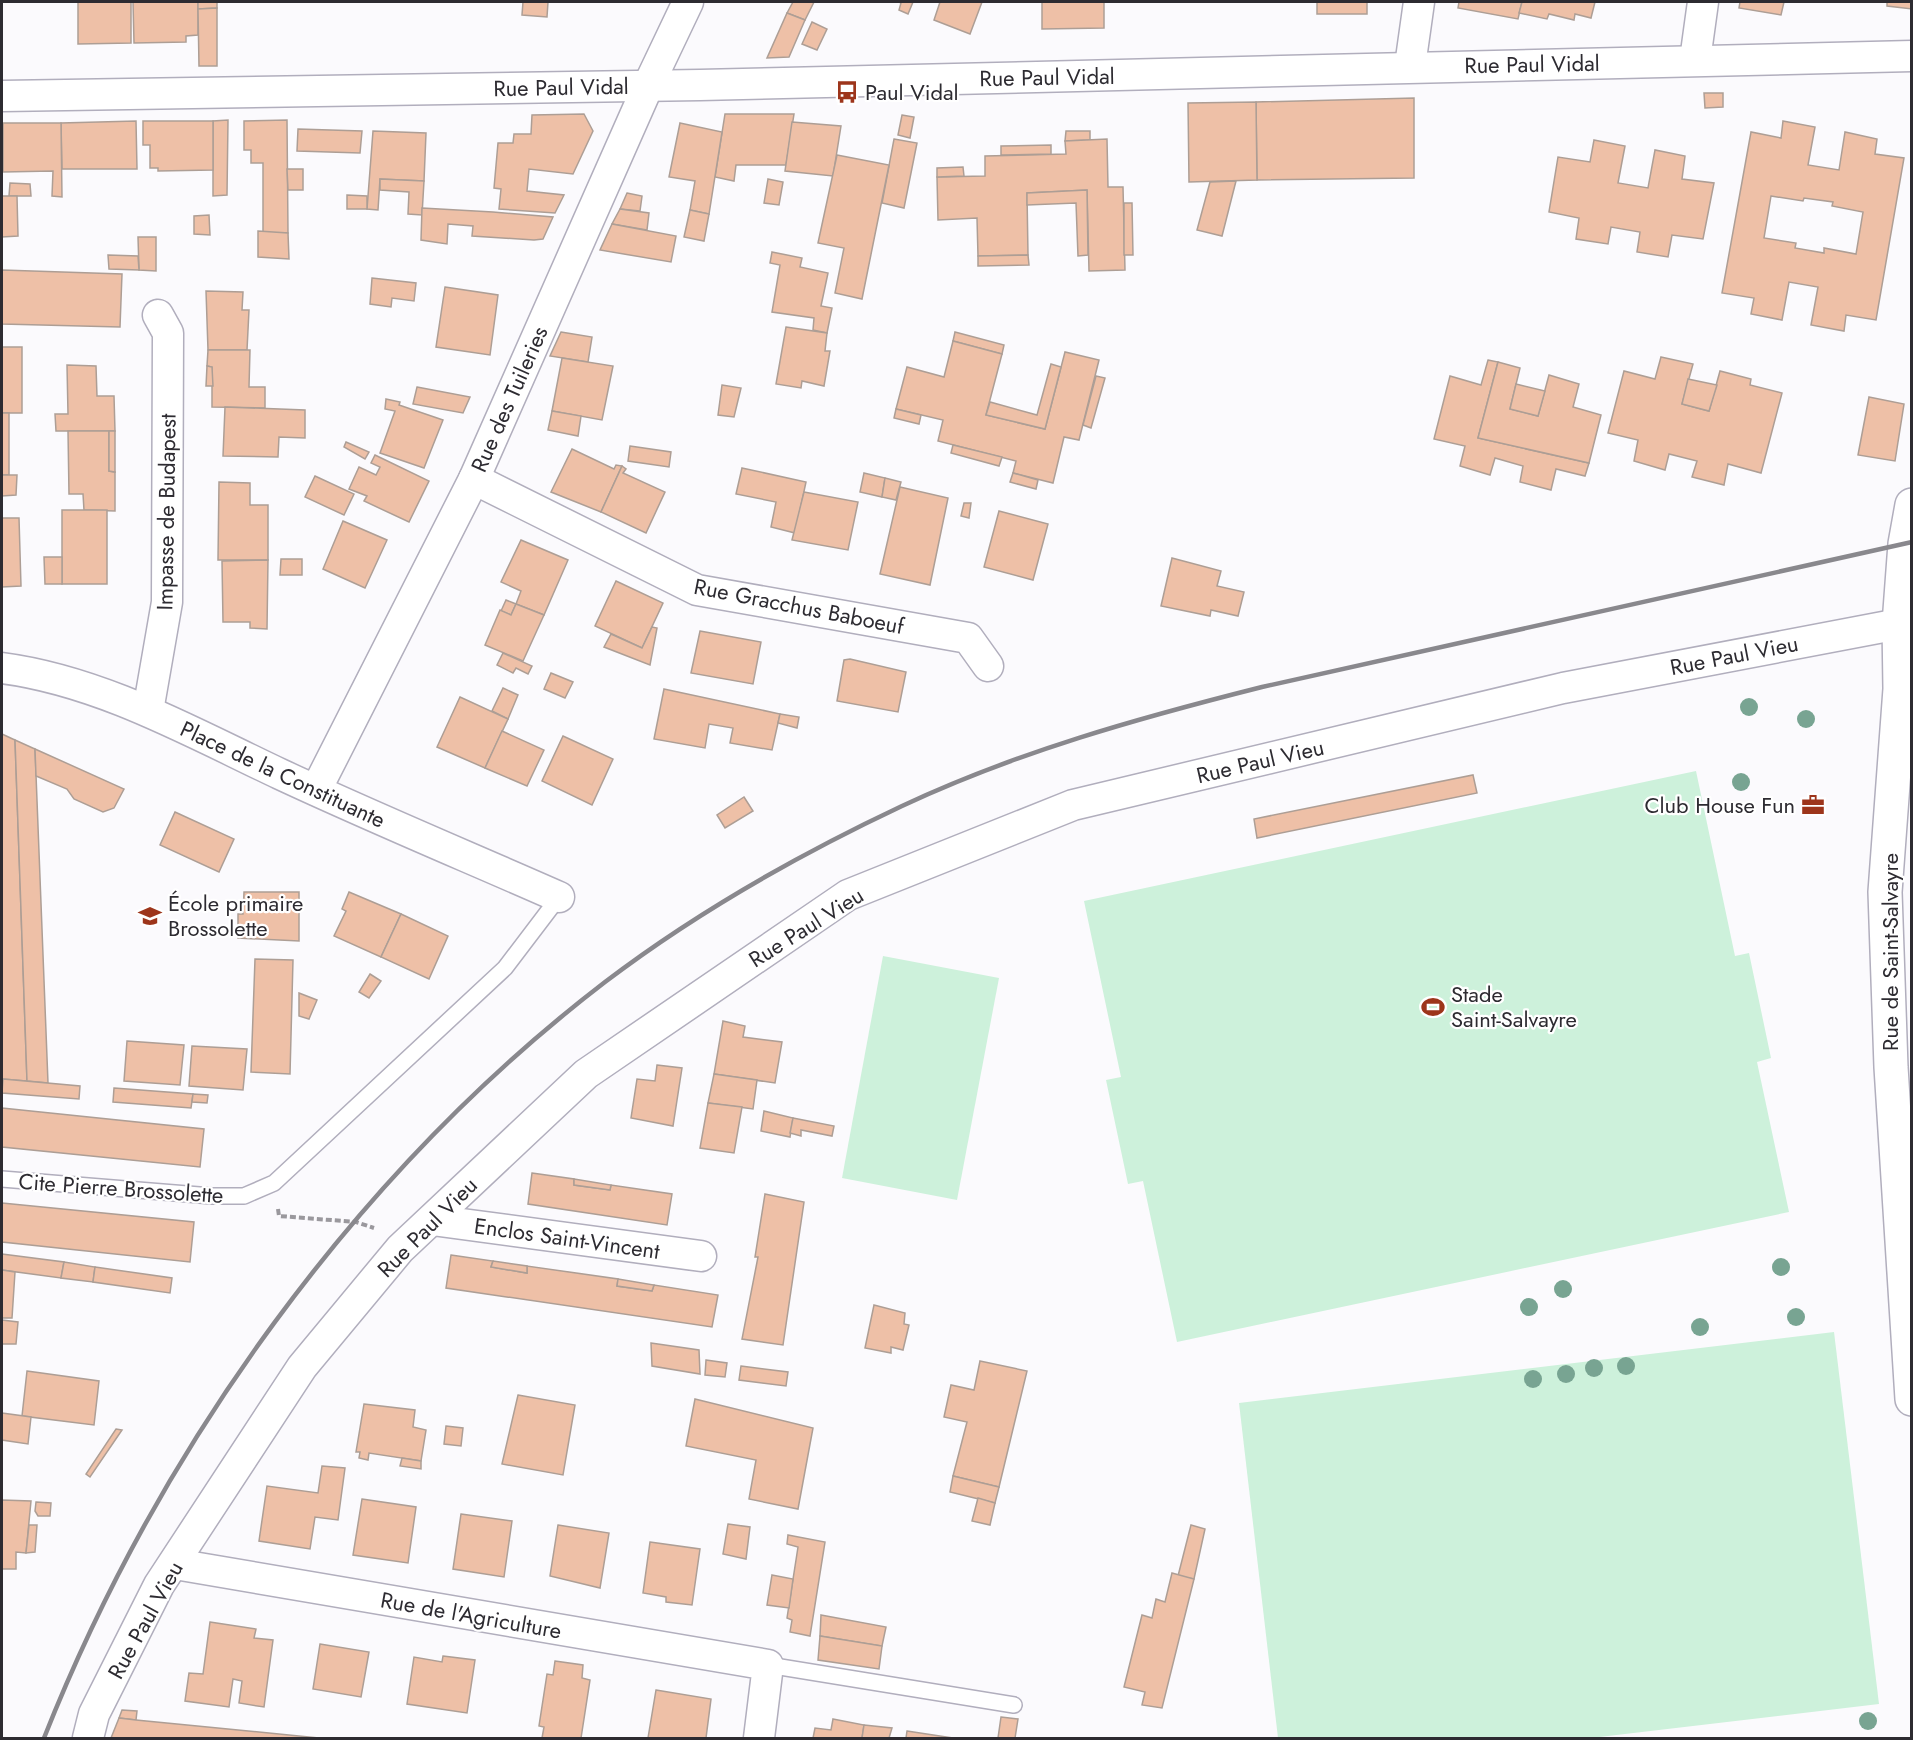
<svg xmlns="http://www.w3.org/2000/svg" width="1913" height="1740" font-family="Jost,sans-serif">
  <rect width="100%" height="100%" fill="#fbfafd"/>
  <g fill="#cdf1db">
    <path d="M1696 771 1735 956 1749 953 1771 1058 1757 1062 1789 1212 1177 1342 1143 1181 1128 1184 1106 1080 1121 1077 1084 901Z"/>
    <path d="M883 956 999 978 957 1200 842 1178Z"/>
    <path d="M1834 1332 1879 1704 1591 1738H1278L1239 1403Z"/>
  </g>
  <g fill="#eec0a7" stroke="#ad9e95" stroke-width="1.5" fill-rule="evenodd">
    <path d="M78 2H131V43L78 44Z"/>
    <path d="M133 2H198V35L186 36V42L134 43Z"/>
    <path d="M198 2H217V8L198 9Z"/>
    <path d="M523 2H548L547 17 522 15Z"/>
    <path d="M793 2H814L805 20 787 13Z"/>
    <path d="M899 2H913L908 14 899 10 901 3Z"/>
    <path d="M940 2H982L970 34 934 20Z"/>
    <path d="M1042 2H1104V28L1042 29Z"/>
    <rect x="1317" y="2" width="50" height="12"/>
    <path d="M1459 2H1522L1518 19 1458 8Z"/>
    <path d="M1522 2H1595L1591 18 1575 14 1574 20 1549 14 1547 19 1519 13Z"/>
    <path d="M1740 2H1784L1781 15 1739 8Z"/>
    <path d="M1887 2H1912V9L1887 6Z"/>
    <path d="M217 8V66H199L198 9Z"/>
    <path d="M787 13 805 20 789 57 767 58Z"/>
    <path d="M812 22 827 29 817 50 802 44Z"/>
    <path d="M1704 93H1723V107L1705 108Z"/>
    <path d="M1414 98V178L1257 180 1256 102Z"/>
    <path d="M1256 102 1257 180 1189 182 1188 103Z"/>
    <path d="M584 114 593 131 573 174 529 169 527 191 564 195 555 213 499 209 501 189 494 188 498 143H513L514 134H531L532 115Z"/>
    <path d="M725 114H794L786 165H736L734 181 715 177Z"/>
    <path d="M902 115 914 117 910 138 898 135Z"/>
    <path d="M228 120 227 195 213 196V121Z"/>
    <path d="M287 120 288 233H263V163H251V150H244V121Z"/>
    <path d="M136 121 137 169H62L61 123Z"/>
    <path d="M143 121H213V170L158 171V168H150V145H143Z"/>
    <path d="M1783 121 1815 127 1808 165 1839 170 1845 132 1877 139 1875 154 1904 158 1876 320 1846 315 1844 331 1811 325 1818 287 1789 282 1782 320 1751 314 1754 298 1722 293 1751 132 1781 138ZM1771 196 1803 201 1804 198 1833 202 1832 206 1863 212 1856 254 1824 248V253L1795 248 1796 243 1764 238Z"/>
    <path d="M792 122 841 126 833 176 785 171Z"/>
    <path d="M3 123H61L62 197 52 196 53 171 3 172Z"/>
    <path d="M680 123 722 132 709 214 690 210 695 181 669 177Z"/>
    <path d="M298 129 362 131 360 153 297 151Z"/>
    <path d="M373 131 426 133 424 181 380 179 378 210 367 209Z"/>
    <path d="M1066 131H1090V140L1065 141Z"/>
    <path d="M894 139 917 143 904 208 882 203Z"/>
    <path d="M1107 139 1108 187H1123L1125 270 1089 271 1087 190 1027 193 1028 255 978 256 977 218 938 220 937 177 985 176V156L1066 154 1065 141Z"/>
    <path d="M1594 140 1625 146 1618 183 1648 188 1655 150 1685 156 1682 179 1714 183 1703 239 1672 235 1668 257 1637 252 1640 232 1611 227 1608 244 1576 239 1579 218 1549 212 1558 157 1590 162Z"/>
    <path d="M1051 145V154L1001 155V146Z"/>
    <path d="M837 155 889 165 862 299 835 293 844 248 818 243Z"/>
    <path d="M963 167 964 176 937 177V168Z"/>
    <path d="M287 169H303V190H288Z"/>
    <path d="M380 179 424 181 422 215 408 214 409 192 380 190Z"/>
    <path d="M768 179 783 182 779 205 764 203Z"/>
    <path d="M1236 181 1222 236 1197 230 1210 182Z"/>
    <path d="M10 183 30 184 31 196H9Z"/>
    <path d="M1087 190 1088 255 1078 256 1076 203 1027 205V193Z"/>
    <path d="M627 193 642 196 640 211 620 209Z"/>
    <path d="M347 195 367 196V209H347Z"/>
    <path d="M2 196H17L18 236 2 237Z"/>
    <path d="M1124 203H1132L1133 255H1124Z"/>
    <path d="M422 208 493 212 553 217 543 239 534 240 472 236 473 226 448 224 447 244 421 240Z"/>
    <path d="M620 209 649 213 647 230 612 224Z"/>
    <path d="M690 210 709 214 704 241 684 237Z"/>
    <path d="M209 215 210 235 194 234V216Z"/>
    <path d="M612 224 676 236 671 262 600 250Z"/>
    <path d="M258 231 288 233 289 259 258 257Z"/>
    <path d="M138 237H156V271L139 270Z"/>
    <path d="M772 252 802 258 800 267 828 273 821 306 832 308 827 333 813 330 814 318 772 312 780 265 770 263Z"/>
    <path d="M108 255 138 256 139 270 109 269Z"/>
    <path d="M1028 255 1029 265 978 266V256Z"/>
    <path d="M2 270 122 274 120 327 2 324Z"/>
    <path d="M372 278 416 283 414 301 392 298 391 307 370 304Z"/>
    <path d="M445 287 498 295 490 355 436 347Z"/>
    <path d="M206 291 243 292 242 310H249L247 350H208Z"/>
    <path d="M786 327 827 333 825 351H830L824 386 802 381 801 388 776 384Z"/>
    <path d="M561 332 592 337 588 362 550 356Z"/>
    <path d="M955 332 1004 345 1002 354 953 341Z"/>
    <path d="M953 341 1002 354 986 415 1045 429 1065 352 1099 360 1079 440 1064 437 1053 483 1013 473 1016 461 938 441 943 420 896 409 907 367 944 377Z"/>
    <rect x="2" y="347" width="20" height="66"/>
    <path d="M208 350H250L249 387H265V408L212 407V367L207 366Z"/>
    <path d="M1661 357 1693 364 1682 404 1709 411 1720 371 1751 379 1750 385 1782 393 1761 473 1728 464 1724 485 1692 477 1697 461 1669 454 1665 470 1634 461 1638 440 1608 433 1624 371 1655 379Z"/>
    <path d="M562 358 613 366 602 420 552 411Z"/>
    <path d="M1488 360 1498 362 1478 438 1589 463 1585 476 1556 469 1551 490 1520 482 1523 466 1495 458 1490 475 1460 466 1465 446 1434 439 1450 376 1481 385Z"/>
    <path d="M1498 362 1520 368 1510 409 1538 416 1549 375 1579 384 1573 407 1601 415 1589 463 1478 438Z"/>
    <path d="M1051 364 1061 367 1045 429 986 415 990 402 1037 415Z"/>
    <path d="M67 365 96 366 97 396H114L115 431H56L55 414H68Z"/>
    <path d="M207 366 212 367 213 386H206Z"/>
    <path d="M1096 376 1105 378 1091 428 1083 425Z"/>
    <path d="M1688 379 1717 385 1709 411 1682 404Z"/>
    <path d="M1516 384 1545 391 1538 416 1510 409Z"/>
    <path d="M722 385 741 388 734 417 718 415Z"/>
    <path d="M417 387 470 397 463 413 413 404Z"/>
    <path d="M1869 397 1904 404 1895 461 1858 455Z"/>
    <path d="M386 399 400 402 399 405 443 420 424 468 380 453 395 411 385 409Z"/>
    <path d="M225 407 305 410V438L279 437 278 457 223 456Z"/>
    <path d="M896 409 921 415 919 424 894 418Z"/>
    <path d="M552 411 581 416 578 436 548 430Z"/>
    <rect x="2" y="413" width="7" height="62"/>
    <path d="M68 431H109V471L115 472V511L84 510 83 494H69Z"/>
    <path d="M109 431H115V472L109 471Z"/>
    <path d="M346 442 369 452 365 459 344 447Z"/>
    <path d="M953 445 1002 457 999 466 951 453Z"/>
    <path d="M630 446 671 452 669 467 628 461Z"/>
    <path d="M572 449 614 469 616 465 622 466 601 512 551 492Z"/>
    <path d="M375 455 429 481 409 522 364 501 367 496 349 489 359 467 376 475 380 467 371 463Z"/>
    <path d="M622 466 626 469 623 473 665 492 646 533 601 512Z"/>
    <path d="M742 468 806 482 795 533 771 527 776 502 736 494Z"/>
    <path d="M864 473 885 478 882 497 860 492Z"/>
    <path d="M1013 473 1038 480 1036 489 1010 482Z"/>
    <path d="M2 475H17L16 495 2 496Z"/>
    <path d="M315 476 354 494 344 515 305 497Z"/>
    <path d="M885 478 901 482 896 500 882 497Z"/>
    <path d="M219 482 250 483V505H268V560H218Z"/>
    <path d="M900 487 948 498 930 585 880 574Z"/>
    <path d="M804 492 858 502 848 550 792 540Z"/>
    <path d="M964 503H971L969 518 961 516Z"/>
    <rect x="62" y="510" width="45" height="74"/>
    <path d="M999 511 1048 524 1033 580 984 567Z"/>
    <path d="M2 518H19L21 586 2 587Z"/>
    <path d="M343 521 387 540 365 588 323 569Z"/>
    <path d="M521 540 568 560 544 615 516 604 521 591 501 582Z"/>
    <path d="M44 557H62V584H45Z"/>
    <path d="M1172 558 1221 571 1217 586 1244 592 1238 616 1211 610 1210 616 1161 606Z"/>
    <path d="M281 559H302V575H280Z"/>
    <path d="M268 560 267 629 250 628V622H223L222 561Z"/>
    <path d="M616 581 663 603 642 648 595 626Z"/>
    <path d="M506 600 516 604 511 615 501 611Z"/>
    <path d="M516 604 544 615 523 661 485 645 500 610 511 615Z"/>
    <path d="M652 627 657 628 650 665 604 647 611 634 642 648Z"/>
    <path d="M700 631 761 642 753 684 691 673Z"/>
    <path d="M503 653 532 666 528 674 516 668 513 673 497 665Z"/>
    <path d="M850 659 906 672 898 712 837 701 844 660Z"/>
    <path d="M551 673 573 682 565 698 544 689Z"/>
    <path d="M503 688 518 695 508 719 492 711Z"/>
    <path d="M664 689 780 714 772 750 730 743 733 728 709 724 705 748 654 739Z"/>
    <path d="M460 697 508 719 485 768 437 747Z"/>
    <path d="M780 714 799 717 797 728 778 723Z"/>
    <path d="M502 731 544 750 527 786 485 768Z"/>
    <path d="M2 734 15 740 27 1081 2 1079Z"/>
    <path d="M563 736 613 759 592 805 542 781Z"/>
    <path d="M15 740 35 749 48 1083 27 1081Z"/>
    <path d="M35 749 124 789 114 808 103 812 74 799 67 789 36 776Z"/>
    <path d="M1473 775 1477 793 1257 838 1254 819Z"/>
    <path d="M744 797 753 811 725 828 717 815Z"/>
    <path d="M175 812 234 839 219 872 160 845Z"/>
    <path d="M244 892H299V941L238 938V914H243Z"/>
    <path d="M349 892 401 914 381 957 334 936 346 911 342 909Z"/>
    <path d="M401 914 448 936 429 979 381 957Z"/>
    <path d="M255 959 293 960 290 1074 251 1072Z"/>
    <path d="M370 974 381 981 369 998 359 992Z"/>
    <path d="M299 993 317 1000 309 1019 299 1016Z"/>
    <path d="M723 1021 745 1026 743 1037 782 1042 775 1083 714 1074Z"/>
    <path d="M127 1041 184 1045 180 1085 124 1081Z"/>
    <path d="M192 1046 247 1049 243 1090 189 1086Z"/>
    <path d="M657 1065 682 1068 673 1126 631 1118 637 1079 655 1081Z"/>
    <path d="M714 1074 757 1080 753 1109 708 1103Z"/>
    <path d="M3 1079 80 1086 79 1099 2 1093Z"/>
    <path d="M114 1088 193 1094 191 1108 113 1102Z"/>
    <path d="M193 1094 208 1095 207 1103 192 1102Z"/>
    <path d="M708 1103 742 1107 734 1153 700 1148Z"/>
    <path d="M2 1108 204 1129 200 1167 2 1147Z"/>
    <path d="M764 1111 793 1118 790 1137 761 1131Z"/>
    <path d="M793 1118 834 1126 832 1136 801 1130V1136L790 1133Z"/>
    <path d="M532 1173 574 1179V1185L610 1190 611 1185 672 1194 667 1225 528 1204Z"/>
    <path d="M574 1179 611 1185 610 1190 574 1185Z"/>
    <path d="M765 1194 804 1202 783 1345 742 1339 758 1257H755Z"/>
    <path d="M2 1203 194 1222 190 1262 2 1242Z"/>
    <path d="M2 1254 64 1262 61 1278 2 1270Z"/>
    <path d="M451 1255 493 1261 491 1267 527 1273V1266L618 1279 617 1286 652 1291 654 1285 718 1295 712 1327 446 1288Z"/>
    <path d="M493 1261 527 1266V1273L491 1267Z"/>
    <path d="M64 1262 95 1267 93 1282 61 1278Z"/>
    <path d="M95 1267 172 1278 170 1293 93 1282Z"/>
    <path d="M2 1270 15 1272 12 1318H2Z"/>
    <path d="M618 1279 654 1285 652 1291 617 1286Z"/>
    <path d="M874 1305 905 1313 904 1324 909 1325 903 1350 891 1347V1353L865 1348Z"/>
    <path d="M2 1320 18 1322 16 1344H2Z"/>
    <path d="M651 1343 699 1350 700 1374 652 1366Z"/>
    <path d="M706 1360 727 1363 725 1377 705 1375Z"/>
    <path d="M980 1361 1027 1371 999 1487 953 1476 967 1422 944 1417 951 1385 974 1390Z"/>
    <path d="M741 1366 788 1372 786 1386 739 1380Z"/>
    <path d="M27 1371 99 1381 94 1425 22 1416Z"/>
    <path d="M518 1395 575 1405 563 1475 502 1464Z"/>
    <path d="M695 1399 813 1428 798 1509 749 1499 756 1460 686 1446Z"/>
    <path d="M364 1404 415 1410 413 1427 426 1430 421 1461 369 1453 368 1460 359 1458 360 1452H356Z"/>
    <path d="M2 1413 31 1417 28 1444 2 1440Z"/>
    <path d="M446 1426 463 1428 461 1446 444 1444Z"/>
    <path d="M116 1429 122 1430 90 1477 86 1474Z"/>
    <path d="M402 1458 421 1461V1469L400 1466Z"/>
    <path d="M322 1466 345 1468 338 1520 315 1517 310 1549 259 1541 267 1486 318 1493Z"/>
    <path d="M953 1476 999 1487 995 1503 950 1492Z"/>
    <path d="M978 1498 995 1503 990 1525 972 1521Z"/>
    <path d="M362 1499 416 1507 408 1563 353 1555Z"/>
    <path d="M2 1500 31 1501 26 1553 16 1552V1569H2Z"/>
    <path d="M36 1502 51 1503 50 1516H38L35 1511Z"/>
    <path d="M461 1514 512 1521 504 1577 453 1569Z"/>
    <path d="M728 1524 750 1527 746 1559 723 1554Z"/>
    <path d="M29 1525H37L35 1552 26 1553Z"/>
    <path d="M558 1525 609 1533 600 1588 550 1576Z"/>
    <path d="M1191 1525 1205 1529 1194 1579 1178 1576Z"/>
    <path d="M788 1535 825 1542 810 1636 790 1632 792 1620 787 1618 798 1547 787 1544Z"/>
    <path d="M650 1542 700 1549 692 1605 666 1602V1597L643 1593Z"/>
    <path d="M1172 1573 1194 1579 1162 1708 1142 1705 1145 1692 1124 1687 1142 1615 1152 1618 1156 1599 1165 1602Z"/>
    <path d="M772 1575 793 1579 789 1608 767 1605Z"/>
    <path d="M821 1615 886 1627 882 1646 820 1636Z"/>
    <path d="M210 1622 256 1629 254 1638 273 1640 264 1707 239 1703 242 1681 233 1679 229 1707 185 1701 189 1673 203 1674Z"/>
    <path d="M820 1636 882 1646 879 1669 818 1660Z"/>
    <path d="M320 1644 369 1652 361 1697 313 1689Z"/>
    <path d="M443 1656 475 1660 467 1713 407 1704 414 1657 442 1662Z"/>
    <path d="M555 1661 583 1665 582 1678 590 1680 581 1738H542L544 1727 539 1726 547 1674 553 1675Z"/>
    <path d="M656 1690 711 1699 706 1738H648Z"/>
    <path d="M122 1710 137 1711 136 1720 119 1718Z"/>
    <path d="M1001 1717 1018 1719 1015 1738H998Z"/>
    <path d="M119 1718 136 1720 319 1738H111Z"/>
    <path d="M833 1719 864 1725 862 1738H813L815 1728 831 1730Z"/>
    <path d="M864 1725 892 1728 889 1738H862Z"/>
    <path d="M907 1731 953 1738H906Z"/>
  </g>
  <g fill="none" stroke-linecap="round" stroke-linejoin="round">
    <g stroke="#b1aebd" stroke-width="18">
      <g id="service">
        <path d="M2 1179 212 1196H244L274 1183 505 968 559 897"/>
        <path d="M768 1665 1014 1705"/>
      </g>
    </g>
    <g stroke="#b1aebd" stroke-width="33">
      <g id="minor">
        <path d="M1695 60 1703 2"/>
        <path d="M1410 66 1419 2"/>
        <path d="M2 96 700 85 1912 56"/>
        <path d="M474 479 697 590 968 638 988 666"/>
        <path d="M2 668C101 681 191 732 280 774 372 817 466 856 559 897"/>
        <path d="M148 711 167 602 168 333 158 315"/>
        <path d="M316 790 474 479 648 86 688 2"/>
        <path d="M432 1220 701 1256"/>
        <path d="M175 1564 768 1665 759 1738"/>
        <path d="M88 1738 94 1714 159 1585 302 1367 400 1249 586 1074 848 895 1073 805 1563 688 1899 624"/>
      </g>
    </g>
    <g stroke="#b1aebd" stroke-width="36">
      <path id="tertiary" d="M1912 505 1905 544 1899 624 1900 689 1885 892 1891 1067 1912 1399"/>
    </g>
    <path stroke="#9a989d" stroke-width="4" stroke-dasharray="6 3" stroke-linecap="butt" d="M278 1209 279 1216 356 1222 374 1228"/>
    <use href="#service" stroke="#fff" stroke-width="15"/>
    <use href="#minor" stroke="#fff" stroke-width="30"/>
    <use href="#tertiary" stroke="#fff" stroke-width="33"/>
    <path stroke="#89888d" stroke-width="4.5" d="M44 1738C159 1448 356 1173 605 982 697 912 798 855 902 806 1017 752 1139 718 1262 687L1912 542"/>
  </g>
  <g fill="#78a492">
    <circle cx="1749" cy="707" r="9"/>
    <circle cx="1806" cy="719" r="9"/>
    <circle cx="1741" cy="782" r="9"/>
    <circle cx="1781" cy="1267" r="9"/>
    <circle cx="1563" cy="1289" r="9"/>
    <circle cx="1529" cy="1307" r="9"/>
    <circle cx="1796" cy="1317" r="9"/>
    <circle cx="1700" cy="1327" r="9"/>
    <circle cx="1626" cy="1366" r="9"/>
    <circle cx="1594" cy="1368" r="9"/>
    <circle cx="1566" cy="1374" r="9"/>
    <circle cx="1533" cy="1379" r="9"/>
    <circle cx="1868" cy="1721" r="9"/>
  </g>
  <defs>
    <g id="bus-bare" transform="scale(1.8)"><path d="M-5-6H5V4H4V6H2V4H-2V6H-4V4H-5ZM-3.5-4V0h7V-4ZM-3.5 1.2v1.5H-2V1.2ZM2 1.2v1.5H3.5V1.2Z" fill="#9d351b" stroke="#fff" stroke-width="2.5" paint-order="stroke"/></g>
    <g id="office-bare" transform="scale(1.8)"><path d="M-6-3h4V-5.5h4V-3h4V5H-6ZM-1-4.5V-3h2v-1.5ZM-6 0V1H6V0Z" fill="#9d351b" stroke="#fff" stroke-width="2.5" paint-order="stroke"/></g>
    <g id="school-bare" transform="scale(1.8)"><path d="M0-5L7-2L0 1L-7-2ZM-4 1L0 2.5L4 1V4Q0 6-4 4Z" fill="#9d351b" stroke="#fff" stroke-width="2.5" paint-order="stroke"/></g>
    <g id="stadium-bare" transform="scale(1.8)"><path d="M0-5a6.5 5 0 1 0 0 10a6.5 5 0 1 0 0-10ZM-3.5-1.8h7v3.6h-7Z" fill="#9d351b" stroke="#fff" stroke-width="2.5" paint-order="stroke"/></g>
  </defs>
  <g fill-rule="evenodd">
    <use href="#bus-bare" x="847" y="92"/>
    <use href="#office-bare" x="1813" y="805"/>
    <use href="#school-bare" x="150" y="916"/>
    <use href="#stadium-bare" x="1433" y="1007"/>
  </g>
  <g text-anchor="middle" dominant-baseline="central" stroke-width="4.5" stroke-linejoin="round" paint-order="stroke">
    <g font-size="22" fill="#2d2b31" stroke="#fff">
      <text transform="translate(1532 64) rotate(-1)">Rue Paul Vidal</text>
      <text transform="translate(1047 77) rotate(-1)">Rue Paul Vidal</text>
      <text transform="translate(561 87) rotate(-1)">Rue Paul Vidal</text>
      <text transform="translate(509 399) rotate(-66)">Rue des Tuileries</text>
      <text transform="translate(166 512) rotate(-89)">Impasse de Budapest</text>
      <text transform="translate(799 606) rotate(11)">Rue Gracchus Baboeuf</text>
      <text transform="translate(1734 655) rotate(-11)">Rue Paul Vieu</text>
      <text transform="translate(1260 761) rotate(-13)">Rue Paul Vieu</text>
      <text transform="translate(283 774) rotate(25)">Place de la Constituante</text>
      <text transform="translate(806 927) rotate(-32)">Rue Paul Vieu</text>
      <text transform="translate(1890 952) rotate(-90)">Rue de Saint-Salvayre</text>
      <text transform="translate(121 1188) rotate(4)">Cite Pierre Brossolette</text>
      <text transform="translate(427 1227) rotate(-45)">Rue Paul Vieu</text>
      <text transform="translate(567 1238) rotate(8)">Enclos Saint-Vincent</text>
      <text transform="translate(471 1615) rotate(10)">Rue de l'Agriculture</text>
      <text transform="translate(145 1620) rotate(-61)">Rue Paul Vieu</text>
    </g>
    <g font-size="22" fill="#2d2b31" stroke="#fff" text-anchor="start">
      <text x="865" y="92">Paul Vidal</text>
      <text x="1795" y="805" text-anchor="end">Club House Fun</text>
      <text x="168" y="903">École primaire<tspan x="168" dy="25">Brossolette</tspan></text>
      <text x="1451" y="994">Stade<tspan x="1451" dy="25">Saint-Salvayre</tspan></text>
    </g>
  </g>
  <rect width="1913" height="1740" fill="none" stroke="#2d2b31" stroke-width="6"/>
</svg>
